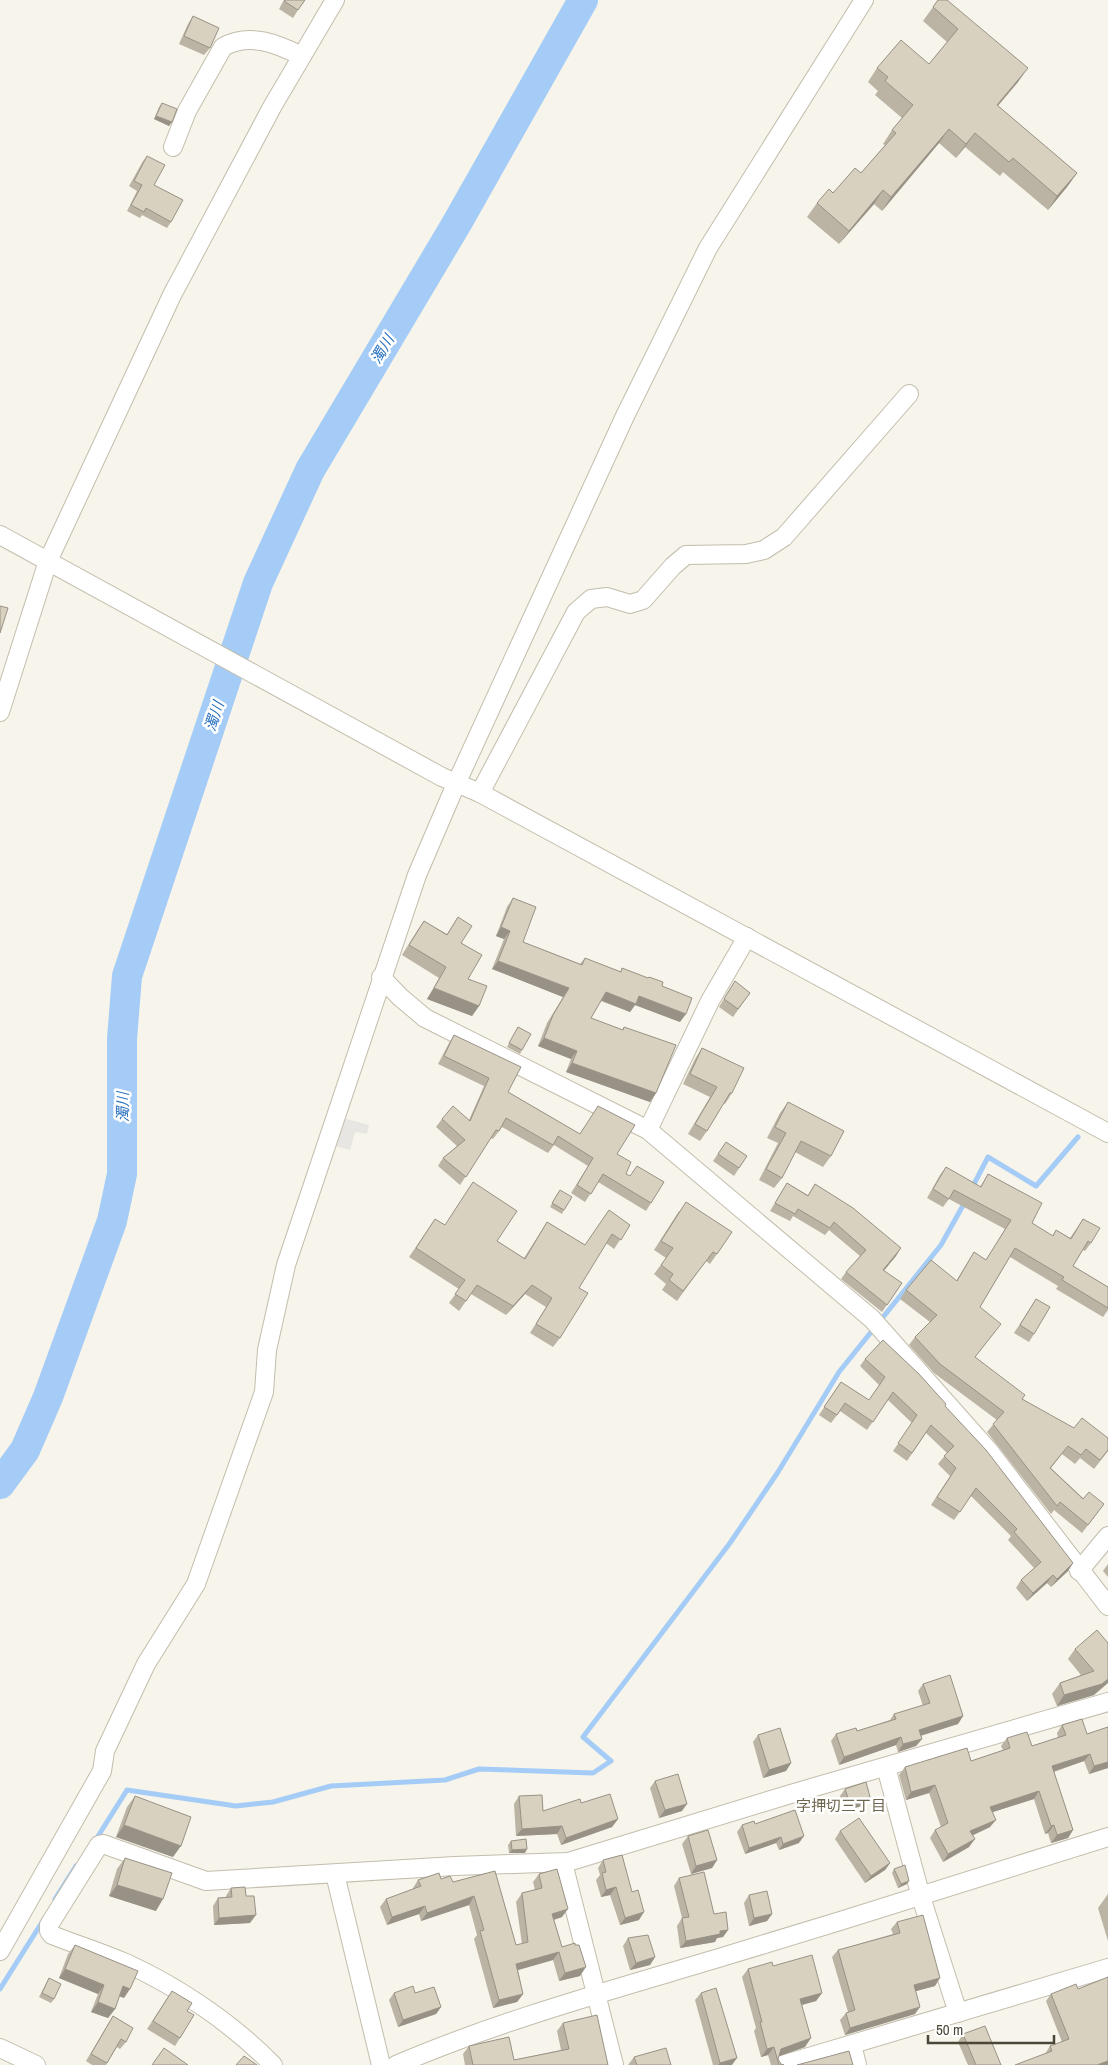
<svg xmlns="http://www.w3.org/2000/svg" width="1108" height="2065" font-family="'Archivo Narrow','Noto Sans JP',sans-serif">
  <rect width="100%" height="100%" fill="#f6f4eb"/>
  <path fill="#e8e6e2" d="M343 1118 369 1125 367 1134 355 1132 350 1150 335 1146Z"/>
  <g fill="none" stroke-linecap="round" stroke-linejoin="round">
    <g stroke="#a4ccf6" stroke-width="5">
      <path d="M972 1188 988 1157 1036 1186 1078 1137"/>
      <path d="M95 1841 127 1790 236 1806 273 1802 331 1786 445 1780 479 1769 593 1773 611 1761 583 1737 730 1543 778 1472 839 1372 941 1245 966 1200"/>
      <path d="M55 1899 76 1866"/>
      <path d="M0 1989 44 1919"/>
    </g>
    <path stroke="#a4ccf6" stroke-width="30" d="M0 1484 25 1450 48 1397 112 1221 122 1174V1039L127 976 258 583 310 470 457 223 583 0"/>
    <g stroke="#c3bdac" stroke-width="20">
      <g id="minor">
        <path d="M173 147 187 111 223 47C250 32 277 44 302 56"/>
        <path d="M0 535 442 777 480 793 1108 1133"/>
        <path d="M0 712 48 561 172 295 272 107 335 0"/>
        <path d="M480 793 576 612 591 599 607 597 630 604 643 600 673 566 686 555 746 554 764 550 784 537 909 394"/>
        <path d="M381 977 400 997 425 1018 648 1130 872 1319 989 1451 1108 1606"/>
        <path d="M648 1130 710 1001 747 937"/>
        <path d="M1079 1571 1108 1536"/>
        <path d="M886 1767 921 1897 958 2013"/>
        <path d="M563 1863 614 2065"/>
        <path d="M335 1874 381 2065"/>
        <path d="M0 1951 102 1771 105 1751 146 1664 196 1584 264 1392 267 1350 286 1265 417 875 456 784 625 416 708 248 864 0"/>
        <path d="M852 2045 857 2065"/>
        <path d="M0 2048 36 2065"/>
        <path d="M273 2065C233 2024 180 1988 128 1964 103 1953 77 1945 52 1935L49 1931V1925L99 1845 103 1844 206 1881 455 1866 568 1862 794 1793 1108 1702"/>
        <path d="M396 2065C501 2020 612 1990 722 1957 851 1918 980 1878 1108 1837"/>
        <path d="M782 2065 1108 1968"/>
      </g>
    </g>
    <use href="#minor" stroke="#fff" stroke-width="18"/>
  </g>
  <g fill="#bbb4a4">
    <path d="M284 0 298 10 293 18 279 9Z"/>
    <path d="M938 0 1018 82 998 106 1077 173 1067 187 1048 210 1003 172 1000 176 965 147 956 158 939 143 882 211 874 204 839 244 807 217 817 203 861 173 885 145 883 144 892 130 902 118 875 95 878 91 868 82 877 68 929 64 947 42 923 21Z"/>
    <path d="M193 16 210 48 204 55 179 44 188 24Z"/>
    <path d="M162 103 172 122 169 126 154 119 159 107Z"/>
    <path d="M147 156 154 185 171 222 167 228 142 215 140 218 127 211 137 191 129 186 143 161Z"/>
    <path d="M513 898 523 942 580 964 585 958 620 972 622 968 662 986 680 1022 635 1005 630 1012 601 1001 591 1018 622 1030 624 1027 656 1093 650 1102 566 1072 571 1059 538 1046 547 1023 563 997 492 969 504 939 496 936 507 907Z"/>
    <path d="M458 917 468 979 479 1006 472 1016 427 999 439 978 402 955 417 931 424 921 447 934Z"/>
    <path d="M735 981 750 993 733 1017 719 1007Z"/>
    <path d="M518 1027 522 1050 520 1054 507 1047Z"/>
    <path d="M454 1035 508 1092 580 1134 617 1154 626 1174 651 1203 646 1211 598 1182 585 1202 571 1193 588 1166 554 1145 548 1153 502 1127 493 1139 491 1138 460 1185 438 1166 443 1158 457 1146 436 1127 442 1119 469 1120 484 1086 438 1064 449 1043Z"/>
    <path d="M702 1048 732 1093 725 1104 724 1103 707 1131 700 1141 688 1134 710 1097 683 1084 695 1059Z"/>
    <path d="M788 1102 831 1156 823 1167 795 1152 782 1178 774 1188 759 1180 778 1143 767 1138 780 1113Z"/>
    <path d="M726 1142 747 1156 734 1176 713 1161Z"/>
    <path d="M946 1167 980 1187 988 1174 1032 1223 1052 1236 1056 1230 1070 1238 1083 1219 1091 1243 1085 1251 1083 1250 1073 1266 1108 1287V1310L1103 1317 1056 1289 1058 1286 1010 1257 980 1307 995 1332 975 1357 1022 1399 1108 1451 1094 1469 1080 1458 1075 1464 1062 1454 1051 1468 1098 1512 1082 1533 1054 1510 1051 1514 987 1432 997 1420 934 1373 909 1345 915 1337 930 1322 900 1299 906 1290 956 1281 974 1252 986 1260 1005 1229 949 1199 943 1207 927 1198 940 1175Z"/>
    <path d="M787 1183 808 1195 815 1184 896 1256 884 1271 902 1283 882 1312 841 1279 846 1272 860 1256 829 1230 825 1235 793 1216 790 1221 770 1211Z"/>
    <path d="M557 1194 564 1210 562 1214 550 1207Z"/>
    <path d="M679 1211 732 1232 710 1264 706 1261 677 1301 662 1290 666 1284 654 1274 666 1258 654 1250Z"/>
    <path d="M435 1219 445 1225 497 1241 524 1258 547 1222 585 1245 630 1225 614 1249 606 1243 579 1288 560 1338 553 1347 530 1333 546 1307 525 1294 506 1315 471 1294 459 1311 449 1303 459 1289 409 1257Z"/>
    <path d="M1036 1299 1034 1334 1029 1342 1014 1333Z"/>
    <path d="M865 1359 945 1406 1073 1563 1068 1571 1051 1587 1047 1583 1027 1601 1016 1588 1021 1580 1034 1568 1008 1540 1011 1536 971 1496 954 1520 931 1505 950 1476 938 1464 947 1453 926 1433 907 1461 893 1451 912 1423 888 1400 867 1430 840 1411 831 1423 819 1415 841 1382 869 1400 879 1385 860 1366Z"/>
    <path d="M1108 1564V1577L1103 1571Z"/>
    <path d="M1108 1643 1094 1695 1057 1706 1052 1694 1060 1683 1081 1675 1068 1659 1075 1649Z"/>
    <path d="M923 1684 963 1716 958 1724 921 1735 922 1739 916 1746 898 1752 896 1745 839 1765 831 1741 836 1734 857 1731 890 1720 894 1714 923 1706 918 1691Z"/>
    <path d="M1062 1725 1087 1734 1108 1727V1768L1089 1774 1084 1761 1054 1772 1073 1830 1068 1838 1051 1843 1048 1833 1045 1834 1034 1799 992 1812 990 1827 973 1835 969 1847 943 1862 930 1838 935 1830 941 1827 929 1793 906 1800 899 1775 905 1767 971 1761 1003 1750 1001 1746 1007 1738 1032 1746 1058 1738 1057 1733Z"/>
    <path d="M758 1735 791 1763 786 1771 763 1778 753 1742Z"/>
    <path d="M655 1781 682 1811 659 1818 650 1788Z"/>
    <path d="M845 1789 865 1805 845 1811 840 1796Z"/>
    <path d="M135 1796 173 1857 116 1837 127 1807Z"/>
    <path d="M519 1796 543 1811 581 1803 618 1819 612 1827 561 1845 557 1834 516 1836 514 1804Z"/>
    <path d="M742 1825 799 1843 779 1850 776 1843 745 1854 737 1832Z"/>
    <path d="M840 1831 890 1863 885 1870 865 1883 835 1839Z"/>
    <path d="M688 1836 717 1860 712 1868 691 1874 682 1844Z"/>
    <path d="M511 1841 525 1853H509L508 1845Z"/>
    <path d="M125 1858 156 1911 109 1896 117 1869Z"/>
    <path d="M603 1860 639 1920 620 1925 610 1895 601 1897 596 1880 600 1875 598 1868Z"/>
    <path d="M894 1869 907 1884 898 1888 892 1873Z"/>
    <path d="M495 1871 516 1945 522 1944 516 1902 522 1893 535 1890 533 1882 539 1874 562 1917 554 1920 562 1947 580 1976 559 1981 553 1960 518 1970 523 1994 517 2002 493 2008 474 1939 477 1935 469 1905 421 1921 419 1914 387 1925 380 1907 386 1899 413 1889V1888L418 1880 441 1879 453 1882Z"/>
    <path d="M679 1878 714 1914 728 1930 723 1937 717 1938 715 1942 680 1948 677 1926 682 1918 674 1886Z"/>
    <path d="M231 1888 246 1896 250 1923 214 1925 213 1906 218 1898 226 1897V1896Z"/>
    <path d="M1108 1894V1941L1098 1908Z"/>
    <path d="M749 1895 772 1914 767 1921 749 1926 744 1903Z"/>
    <path d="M897 1922 935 1986 916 1991 915 2014 845 2035 840 2020 846 2013 848 2012 832 1957 838 1950 893 1934 891 1929Z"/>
    <path d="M628 1938 655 1957 650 1965 630 1970 623 1946Z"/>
    <path d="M75 1945 124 1998 119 1996 115 2009 108 2018 91 2012 98 1994 59 1978 68 1954Z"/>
    <path d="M773 1966 822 1993 816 2001 802 2005 805 2047 779 2056 778 2059 781 2064 784 2065H771L768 2055 761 2057 754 2031 756 2028 742 1977 748 1969Z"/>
    <path d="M49 1978 54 1999 51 2003 39 1997Z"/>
    <path d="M1078 1989 1108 2065 1045 2054 1050 2046 1062 2042 1046 2001 1051 1994Z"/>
    <path d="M172 1991 187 2011 180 2038 175 2046 147 2029Z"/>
    <path d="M394 1993H415L441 2007 436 2014 398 2027 389 2000Z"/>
    <path d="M701 1993 732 2065H713L695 2000Z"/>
    <path d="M113 2016 126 2042 120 2049 117 2047 106 2065H92L86 2061 108 2024Z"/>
    <path d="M563 2023 608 2065H465L463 2054 469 2046 514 2060 561 2050 557 2031Z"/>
    <path d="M963 2034 1001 2065H968L958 2042Z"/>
    <path d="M634 2057 671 2065H628Z"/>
  </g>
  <g fill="#989286">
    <path d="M1028 68 1018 82 987 118 997 105Z"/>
    <path d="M156 116 172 122 169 126 154 119Z"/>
    <path d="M949 129 939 143 882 211 891 197Z"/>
    <path d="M975 133 965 147 956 158 966 144Z"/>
    <path d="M1077 173 1067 187 1048 210 1057 196Z"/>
    <path d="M883 190 874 204 839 244 849 231Z"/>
    <path d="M501 927 510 931 504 939 496 936Z"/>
    <path d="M498 961 569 988 563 997 492 969Z"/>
    <path d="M434 988 479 1006 472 1016 427 999Z"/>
    <path d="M606 992 639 996 686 1014 680 1022 635 1005 630 1012 600 1000Z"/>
    <path d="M544 1038 577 1051 571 1059 538 1046Z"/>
    <path d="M572 1063 656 1093 650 1102 566 1072Z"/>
    <path d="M901 1248 896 1256 878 1277 883 1270Z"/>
    <path d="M532 1285 525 1294 506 1315 513 1306Z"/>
    <path d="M1073 1563 1068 1571 1051 1587 1057 1579Z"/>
    <path d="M1053 1575 1047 1583 1027 1601 1033 1593Z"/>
    <path d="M1108 1679V1683L1094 1695 1057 1706 1064 1695Z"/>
    <path d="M963 1716 958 1724 914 1738 919 1730Z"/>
    <path d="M901 1737 896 1745 839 1765 844 1757Z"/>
    <path d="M922 1739 916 1746 898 1752 903 1744Z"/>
    <path d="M1090 1754 1084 1761 1046 1774 1052 1766Z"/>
    <path d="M1108 1762V1768L1089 1774 1094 1766Z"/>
    <path d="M791 1763 786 1771 763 1778 769 1770Z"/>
    <path d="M935 1785 929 1793 906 1800 911 1792Z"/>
    <path d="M1039 1791 1034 1799 984 1815 990 1807Z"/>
    <path d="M870 1797 865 1805 845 1811 850 1804Z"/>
    <path d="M687 1804 682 1811 659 1818 665 1810Z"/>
    <path d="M618 1819 612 1827 561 1845 566 1838Z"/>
    <path d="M996 1820 990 1827 965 1839 970 1831Z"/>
    <path d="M124 1825 181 1846 173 1857 116 1837Z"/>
    <path d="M1054 1825 1048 1833 1045 1834 1051 1826Z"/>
    <path d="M562 1826 557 1834 516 1836 522 1829Z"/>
    <path d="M1073 1830 1068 1838 1051 1843 1057 1835Z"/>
    <path d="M804 1836 799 1843 779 1850 783 1844Z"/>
    <path d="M781 1837 776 1843 745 1854 749 1848Z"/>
    <path d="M975 1839 969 1847 943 1862 948 1854Z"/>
    <path d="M527 1849 525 1853H509L512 1850Z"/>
    <path d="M717 1860 712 1868 691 1874 696 1866Z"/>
    <path d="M890 1863 885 1870 865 1883 871 1876Z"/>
    <path d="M909 1881 907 1884 898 1888 901 1884Z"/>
    <path d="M117 1885 163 1899 156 1911 109 1896Z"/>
    <path d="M616 1887 610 1895 601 1897 606 1890Z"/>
    <path d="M474 1896 469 1905 421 1921 427 1913Z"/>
    <path d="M425 1906 419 1914 387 1925 392 1917Z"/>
    <path d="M568 1909 562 1917 546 1922 552 1914Z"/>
    <path d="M644 1912 639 1920 620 1925 625 1918Z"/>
    <path d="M772 1914 767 1921 749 1926 754 1918Z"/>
    <path d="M256 1915 250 1923 214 1925 219 1918Z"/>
    <path d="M728 1930 723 1937 717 1938 715 1942 680 1948 686 1941 720 1931Z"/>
    <path d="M559 1952 553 1960 511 1972 516 1964Z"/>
    <path d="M655 1957 650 1965 630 1970 636 1963Z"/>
    <path d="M586 1967 580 1976 559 1981 565 1973Z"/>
    <path d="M65 1969 104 1985 98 1994 59 1978Z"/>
    <path d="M940 1978 935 1986 909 1993 914 1985Z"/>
    <path d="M123 1986 130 1989 124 1998 116 1995Z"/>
    <path d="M822 1993 816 2001 794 2007 800 1999Z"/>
    <path d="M523 1994 517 2002 493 2008 499 2000Z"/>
    <path d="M98 2002 115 2009 108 2018 91 2012Z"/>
    <path d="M441 2007 436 2014 398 2027 403 2020Z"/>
    <path d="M920 2007 915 2014 845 2035 850 2028Z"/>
    <path d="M811 2038 805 2047 777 2057 781 2049Z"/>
    <path d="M774 2047 768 2055 761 2057 767 2049Z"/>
    <path d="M737 2058 732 2065H718L720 2063Z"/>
    <path d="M1108 2061V2065H1097Z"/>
  </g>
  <g fill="#d9d1bf" stroke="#989286">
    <path d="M285 0H305L298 10 284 1Z"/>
    <path d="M938 0H947L1028 68 997 105 1077 173 1057 196 1013 158 1009 162 975 133 966 144 949 129 891 197 883 190 849 231 817 203 829 189 833 193 855 168 861 173 896 133 892 130 913 105 885 81 888 77 877 68 901 40 929 64 958 29 933 7Z"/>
    <path d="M193 16 219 28 210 48 184 36Z"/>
    <path d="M162 103 177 109 172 122 156 116Z"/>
    <path d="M147 156 165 165 154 185 183 200 171 222 146 208 144 212 131 205 142 185 134 181Z"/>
    <path d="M0 606 8 608 0 633Z"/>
    <path d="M513 898 536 907 523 942 582 965 585 958 621 972 622 968 648 978 649 977 663 982 662 986 692 998 686 1014 639 996 636 1004 606 992 591 1018 623 1030 624 1027 676 1045 656 1093 572 1063 577 1051 544 1038 553 1015 569 988 498 961 510 931 501 927Z"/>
    <path d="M458 917 472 926 461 943 482 955 468 979 487 986 479 1006 434 988 446 967 409 945 424 921 447 935Z"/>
    <path d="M735 981 750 993 738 1009 724 999Z"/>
    <path d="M518 1027 531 1034 522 1050 509 1043Z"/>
    <path d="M454 1035 521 1067 508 1092 580 1134 598 1106 635 1125 617 1154 631 1162 626 1174 630 1176 637 1166 664 1182 651 1203 603 1174 591 1194 577 1185 593 1158 558 1136 553 1145 506 1118 499 1131 496 1130 466 1177 443 1158 465 1140 442 1119 453 1106 470 1121 489 1078 444 1056Z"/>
    <path d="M702 1048 744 1068 732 1093H730L707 1131 695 1124 717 1087 690 1074Z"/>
    <path d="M788 1102 844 1131 831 1156 801 1141 782 1178 766 1169 786 1133 775 1127Z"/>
    <path d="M726 1142 747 1156 739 1168 718 1154Z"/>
    <path d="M946 1167 981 1187 988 1174 1042 1203 1032 1223 1053 1236 1056 1230 1071 1239 1083 1219 1100 1228 1091 1243 1088 1241 1073 1266 1108 1287V1308L1062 1280 1064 1277 1015 1248 980 1307 1001 1324 975 1357 1025 1395 1022 1399 1074 1428 1082 1418 1108 1438V1450L1100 1460 1086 1449 1081 1455 1068 1446 1050 1468 1083 1499 1089 1492 1104 1504 1088 1525 1060 1502 1057 1506 993 1424 1004 1412 940 1364 915 1337 937 1315 906 1290 931 1260 957 1281 974 1252 986 1260 1011 1220 954 1190 949 1199 933 1189Z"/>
    <path d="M473 1182 517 1211 497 1241 525 1259 547 1222 585 1245 609 1210 630 1225 621 1240 612 1234 579 1288 588 1293 560 1338 536 1324 552 1298 532 1285 513 1306 477 1285 466 1301 455 1294 465 1280 416 1248 435 1219 445 1225Z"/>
    <path d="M787 1183 808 1196 815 1184 853 1208 901 1248 883 1270 902 1283 887 1305 846 1272 866 1250 834 1222 830 1228 798 1209 795 1214 775 1203Z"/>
    <path d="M560 1190 572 1197 564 1210 552 1203Z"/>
    <path d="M686 1202 732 1232 717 1254 713 1252 683 1291 669 1280 673 1274 661 1265 673 1248 661 1241Z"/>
    <path d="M1036 1299 1050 1307 1034 1334 1020 1325Z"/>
    <path d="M883 1340 919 1374 946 1404 945 1406 986 1450 1073 1563 1057 1579 1053 1575 1033 1593 1021 1580 1041 1562 1014 1532 1017 1529 976 1488 960 1512 937 1497 956 1468 944 1456 954 1446 931 1425 912 1453 898 1443 917 1415 893 1392 873 1422 845 1403 837 1415 824 1407 841 1382 869 1400 885 1377 865 1359Z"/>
    <path d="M1097 1630 1108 1643V1679L1102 1684 1064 1695 1060 1683 1094 1671 1075 1649Z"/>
    <path d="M950 1675 963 1716 919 1730 922 1739 903 1744 901 1737 844 1757 836 1734 856 1728 857 1731 896 1719 894 1714 930 1703 923 1684Z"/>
    <path d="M1082 1719 1087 1734 1108 1727V1762L1094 1766 1090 1754 1052 1766 1073 1830 1057 1835 1054 1825 1051 1826 1039 1791 990 1807 996 1820 970 1831 975 1839 948 1854 935 1830 948 1823 935 1785 911 1792 905 1767 967 1748 971 1761 1010 1748 1007 1738 1027 1732 1032 1746 1066 1735 1062 1725Z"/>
    <path d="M780 1728 791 1763 769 1770 758 1735Z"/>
    <path d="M678 1774 687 1804 665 1810 655 1781Z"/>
    <path d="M866 1782 870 1797 850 1804 845 1789Z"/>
    <path d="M610 1794 618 1819 566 1838 562 1826 522 1829 519 1796 542 1795 543 1811 580 1799 581 1803Z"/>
    <path d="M135 1796 191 1817 181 1846 124 1825Z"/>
    <path d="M795 1810 804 1836 783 1844 781 1837 749 1848 742 1825 754 1821 755 1824Z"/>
    <path d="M859 1818 890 1863 871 1876 840 1831Z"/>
    <path d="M708 1830 717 1860 696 1866 688 1836Z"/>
    <path d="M526 1839 527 1849 512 1850 511 1841Z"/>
    <path d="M622 1855 632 1892 638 1890 644 1912 625 1918 616 1887 606 1890 602 1873 606 1872 603 1860Z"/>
    <path d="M125 1858 172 1873 163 1899 117 1885Z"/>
    <path d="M905 1865 909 1881 901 1884 894 1869Z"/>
    <path d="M557 1869 568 1909 552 1914 562 1947 575 1943V1945H579L586 1967 565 1973 559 1952 516 1964 523 1994 499 2000 480 1931 484 1930 474 1896 427 1913 425 1906 392 1917 386 1899 421 1886 418 1880 439 1873 441 1879 450 1876 453 1882 495 1871 516 1945 528 1942 522 1893 542 1888 539 1874Z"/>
    <path d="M704 1872 714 1914 726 1912 728 1930 720 1931V1934L686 1941 682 1918 689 1917 679 1878Z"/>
    <path d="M245 1887 246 1896H254L256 1915 219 1918 218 1898 232 1897 231 1888Z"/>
    <path d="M767 1891 772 1914 754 1918 749 1895Z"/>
    <path d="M923 1915 940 1978 914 1985 920 2007 850 2028 846 2013 855 2010 838 1950 900 1933 897 1922Z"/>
    <path d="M648 1935 655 1957 636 1963 628 1938Z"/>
    <path d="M75 1945 138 1971 130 1989 123 1986 115 2009 98 2002 104 1985 65 1969Z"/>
    <path d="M812 1955 822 1993 800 1999 811 2038 781 2049 778 2059 781 2064 784 2065H779L774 2047 767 2049 760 2022H762L748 1969 772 1962 773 1966Z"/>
    <path d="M1108 1977V2061L1097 2065H1015L1052 2051 1050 2046 1069 2039 1051 1994 1076 1984 1078 1989Z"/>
    <path d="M49 1978 61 1984 54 1999 42 1993Z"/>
    <path d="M413 1986 415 1993 434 1987 441 2007 403 2020 394 1993Z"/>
    <path d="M716 1988 737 2058 720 2063 701 1993Z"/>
    <path d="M172 1991 192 2003 187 2011 194 2015 180 2038 153 2021Z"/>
    <path d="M597 2015 608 2065H473L469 2046 509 2037 514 2060 569 2049 563 2023Z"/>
    <path d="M113 2016 133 2028 126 2042 121 2039 107 2063 91 2054Z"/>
    <path d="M985 2026 1001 2065H976L963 2034Z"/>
    <path d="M164 2048 188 2065H152Z"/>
    <path d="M666 2048 671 2065H637L634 2057Z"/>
    <path d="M849 2051 853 2065H797Z"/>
    <path d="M244 2056 257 2065H236Z"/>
  </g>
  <g text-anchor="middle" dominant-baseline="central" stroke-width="5" stroke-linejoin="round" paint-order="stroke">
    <g font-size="15" font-style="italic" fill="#2770c0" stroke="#fff">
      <text transform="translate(382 349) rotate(-59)">濁川</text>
      <text transform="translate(214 716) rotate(-72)">濁川</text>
      <text transform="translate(122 1107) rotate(-90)">濁川</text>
    </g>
    <g font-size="15" fill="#6f654e" stroke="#fff">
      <text x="841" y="1805">字押切三丁目</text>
    </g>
  </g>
  <path d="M928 2035v8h126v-8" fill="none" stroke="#4b4637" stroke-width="2.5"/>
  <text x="936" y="2035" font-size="15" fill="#4b4637" stroke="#ffffff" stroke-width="4" paint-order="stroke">50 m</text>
</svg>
